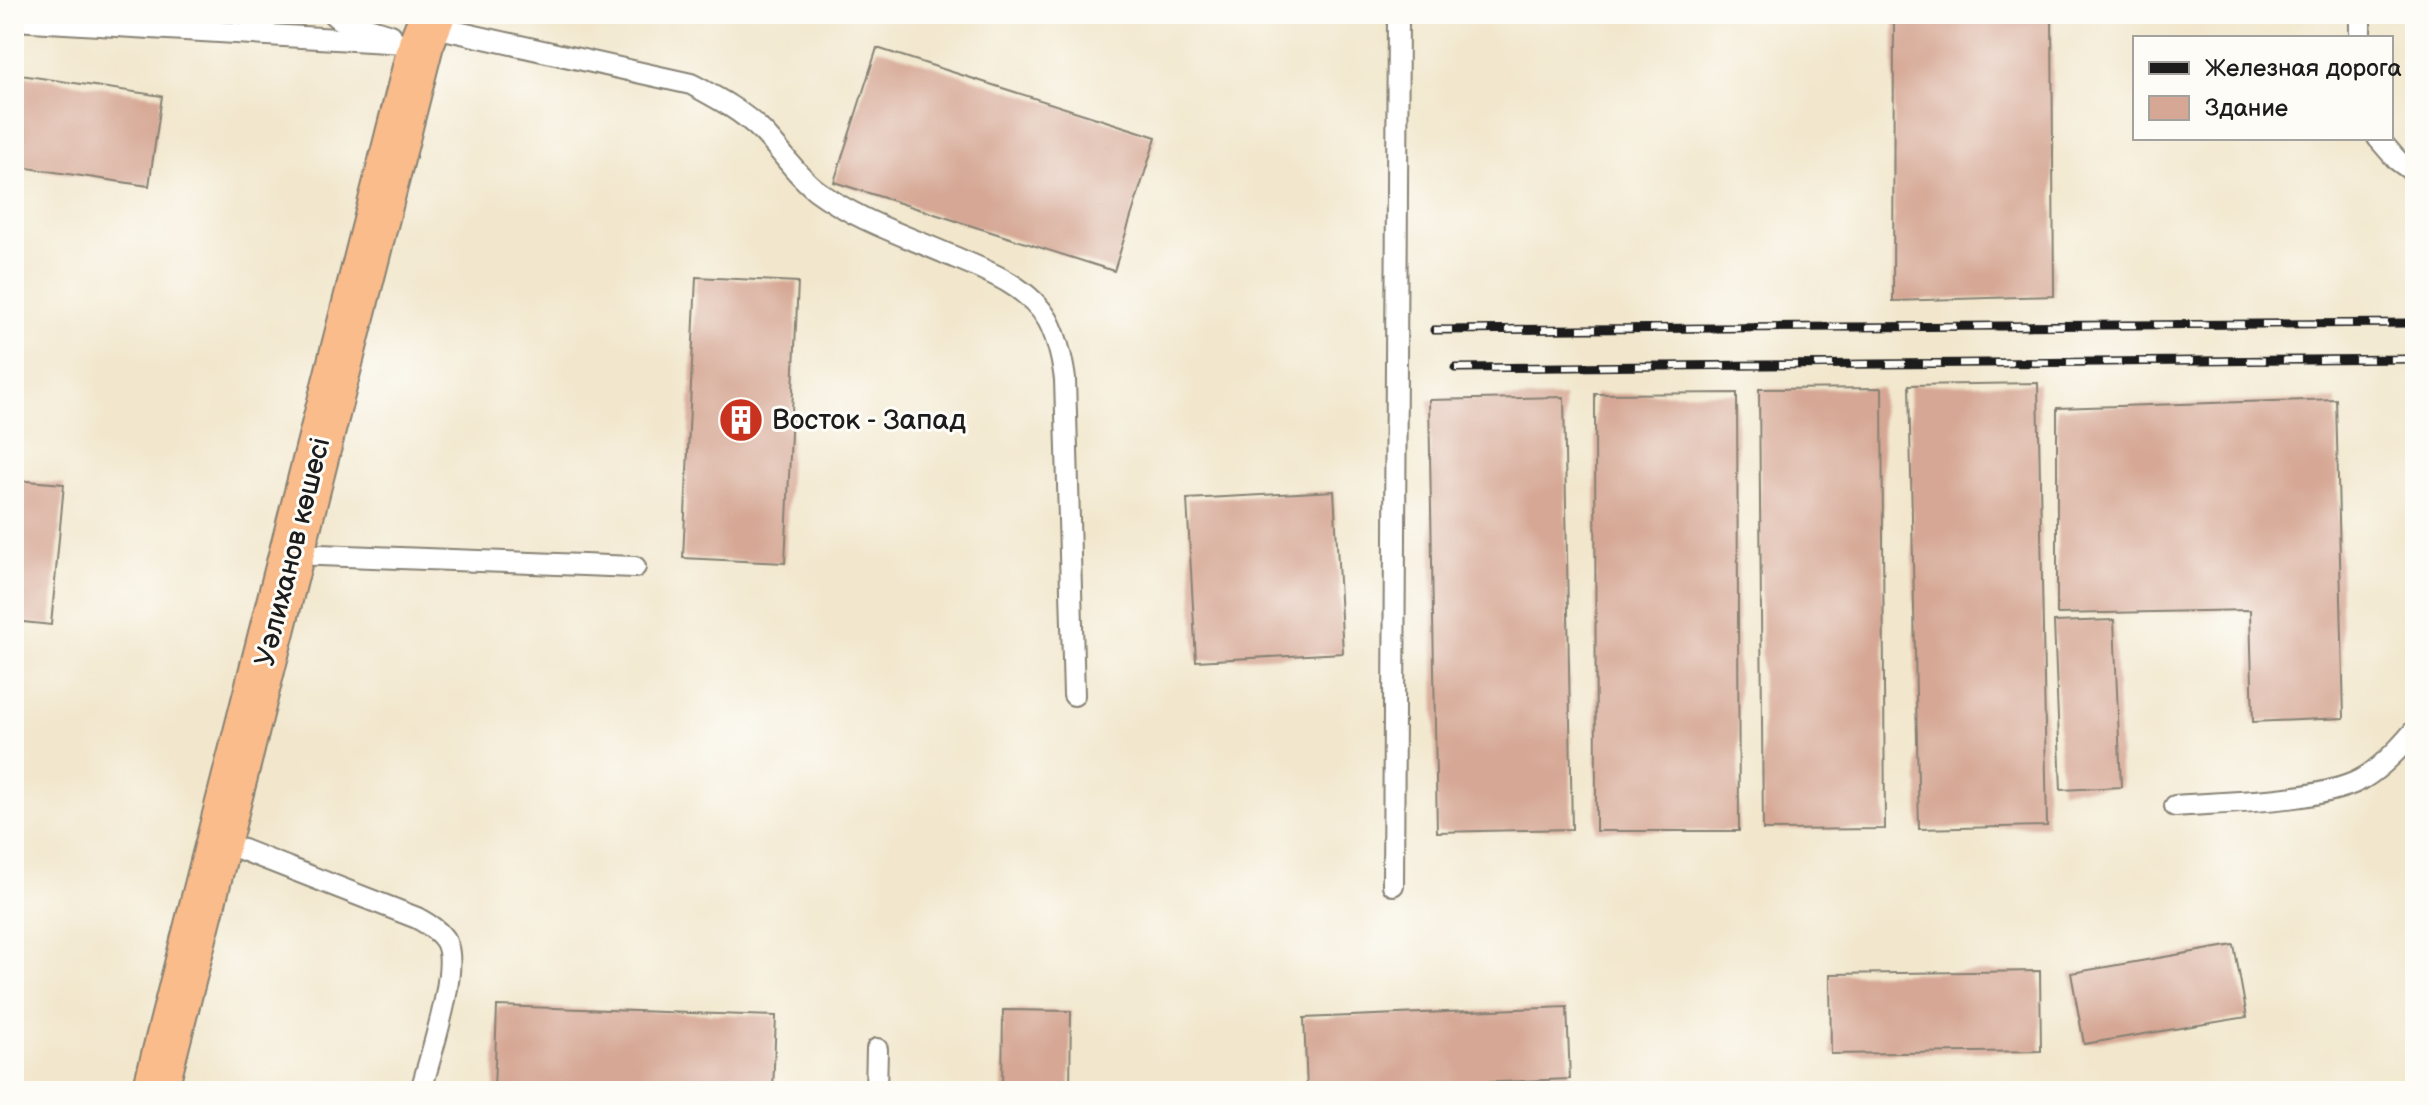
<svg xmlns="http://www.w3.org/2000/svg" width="2429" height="1105" font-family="'Balsamiq Sans',sans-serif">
  <rect width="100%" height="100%" fill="#fdfcf7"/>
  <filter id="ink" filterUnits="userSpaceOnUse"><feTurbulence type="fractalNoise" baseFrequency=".0125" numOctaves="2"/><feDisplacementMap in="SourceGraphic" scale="16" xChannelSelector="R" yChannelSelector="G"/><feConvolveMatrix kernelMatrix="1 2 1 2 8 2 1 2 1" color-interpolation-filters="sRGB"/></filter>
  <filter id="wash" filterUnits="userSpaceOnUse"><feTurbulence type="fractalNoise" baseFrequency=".006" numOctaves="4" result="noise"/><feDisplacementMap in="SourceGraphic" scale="32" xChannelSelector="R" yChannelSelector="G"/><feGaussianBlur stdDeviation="1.8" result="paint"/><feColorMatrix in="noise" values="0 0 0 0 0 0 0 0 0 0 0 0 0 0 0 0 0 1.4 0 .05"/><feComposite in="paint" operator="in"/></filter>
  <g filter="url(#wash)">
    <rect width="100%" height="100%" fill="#f2e7cd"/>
    <g id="blocks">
      <g fill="#d6a794">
        <path d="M1894 14H2052L2054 296 1893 301Z"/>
        <path d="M877 48 1156 137 1114 271 834 182Z"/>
        <path d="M14 74 162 96 149 186 14 166Z"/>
        <path d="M696 277 798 282 785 563 683 558Z"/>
        <path d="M2038 383 2047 826 1919 829 1909 385Z"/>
        <path d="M1882 388 1885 829 1763 830 1759 389Z"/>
        <path d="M1737 393 1739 831H1596L1595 394Z"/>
        <path d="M1564 397 1572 829 1437 832 1429 400Z"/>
        <path d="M2336 399 2344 718 2253 722 2250 610 2057 614V408Z"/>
        <path d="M14 480 64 484 51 625 14 621Z"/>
        <path d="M1334 491 1343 653 1196 661 1187 499Z"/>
        <path d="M2114 620 2121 787 2061 790 2054 622Z"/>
        <path d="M2234 945 2247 1017 2084 1044 2071 973Z"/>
        <path d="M2040 971 2041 1051 1831 1054 1830 974Z"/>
        <path d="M497 1006 776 1016 773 1091H494Z"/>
        <path d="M1567 1007 1570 1079 1307 1090 1304 1018Z"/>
        <path d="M1003 1010 1071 1011 1070 1091H1002Z"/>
      </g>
    </g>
  </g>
  <g filter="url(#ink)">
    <use href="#blocks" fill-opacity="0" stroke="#878274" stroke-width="2"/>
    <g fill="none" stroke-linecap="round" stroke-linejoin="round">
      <g stroke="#878274" stroke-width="24">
        <g id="lane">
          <path d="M333 14 339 19 391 35"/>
          <path d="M2360 14V38"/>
          <path d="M14 20 421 44"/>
          <path d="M430 26 691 84C717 98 742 111 762 131 781 150 794 173 816 190 855 219 903 235 947 254 984 270 1027 284 1048 320 1058 339 1062 358 1065 379L1074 695"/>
          <path d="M2378 138 2397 160 2415 173"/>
          <path d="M293 554 635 567"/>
          <path d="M2175 806C2225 802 2318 802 2360 780 2381 769 2400 748 2415 730"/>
          <path d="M220 841 417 918C428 924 440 931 446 942 460 969 429 1059 421 1091"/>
          <path d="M1393 885 1398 14"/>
          <path d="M876 1091 877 1049"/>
        </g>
      </g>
      <g stroke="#878274" stroke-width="48">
        <path id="highway" d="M155 1091 421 44 433 14"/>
      </g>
      <use href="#lane" stroke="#fff" stroke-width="20"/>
      <use href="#highway" stroke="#fabc8b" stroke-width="44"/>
      <g stroke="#1c1c1c" stroke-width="9">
        <g id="rail">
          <path d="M1434 330 2415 323"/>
          <path d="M1455 368 2415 359"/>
        </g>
      </g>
      <use href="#rail" stroke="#fdfcf7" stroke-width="6" stroke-dasharray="18" stroke-linecap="butt"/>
    </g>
  </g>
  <defs>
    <g id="building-disc" transform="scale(2.3)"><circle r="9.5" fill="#c8321e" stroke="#fdfcf7"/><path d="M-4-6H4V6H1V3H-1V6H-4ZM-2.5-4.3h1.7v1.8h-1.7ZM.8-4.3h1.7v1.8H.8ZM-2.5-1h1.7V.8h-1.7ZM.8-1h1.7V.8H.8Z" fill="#fff"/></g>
  </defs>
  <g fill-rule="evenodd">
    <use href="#building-disc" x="741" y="420"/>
  </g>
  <g text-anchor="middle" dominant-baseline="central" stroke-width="6" stroke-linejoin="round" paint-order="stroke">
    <g font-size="28" fill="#1c1c1c" stroke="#fdfcf7" text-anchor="start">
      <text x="772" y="420">Восток - Запад</text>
    </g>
    <g font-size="28" fill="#1c1c1c" stroke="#fdfcf7">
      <text transform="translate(293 552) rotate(-76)">Уәлиханов көшесі</text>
    </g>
  </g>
  <rect width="2429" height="1105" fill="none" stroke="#fdfcf7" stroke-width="48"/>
  <rect x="2133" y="36" width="260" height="104" fill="#fdfcf7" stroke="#a3a29f" stroke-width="2"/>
  <rect x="2149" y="62" width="40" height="12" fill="#1c1c1c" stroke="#a3a29f" stroke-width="2"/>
  <text x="2205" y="76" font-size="24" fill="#1c1c1c">Железная дорога</text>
  <rect x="2149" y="96" width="40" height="24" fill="#d6a794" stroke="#a3a29f" stroke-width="2"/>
  <text x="2205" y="116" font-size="24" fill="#1c1c1c">Здание</text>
</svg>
